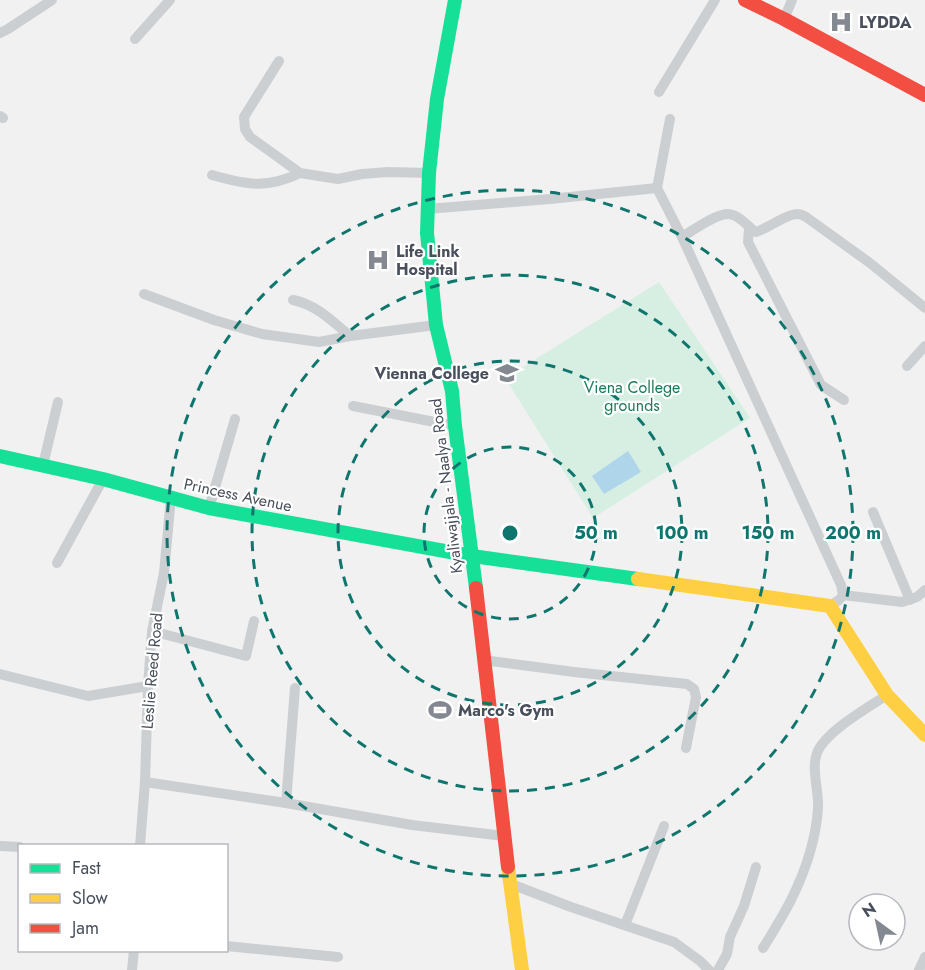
<svg xmlns="http://www.w3.org/2000/svg" width="925" height="970" font-family="Jost,sans-serif">
  <rect width="100%" height="100%" fill="#f1f1f1"/>
  <path fill="#d7efe3" d="M659 282 750 418 593 518 505 378Z"/>
  <path fill="#aed5ea" d="M628 451 641 472 604 494 592 476Z"/>
  <g fill="none" stroke-linecap="round" stroke-linejoin="round">
    <g stroke="#cccfd2" stroke-width="10">
      <path d="M784 19 792 0"/>
      <path d="M0 33 8 29 52 0"/>
      <path d="M135 39 170 0"/>
      <path d="M279 61 244 117 245 129 250 137 300 173 338 179 362 174 388 172 429 173"/>
      <path d="M659 92 715 0"/>
      <path d="M0 116 3 118"/>
      <path d="M670 119 657 188 682 237 841 585 843 595 839 600 830 606"/>
      <path d="M212 175C247 185 267 189 300 173"/>
      <path d="M427 209 550 199 657 188"/>
      <path d="M749 228 748 242 821 385 844 400"/>
      <path d="M682 237C694 230 721 209 733 215 742 218 748 227 756 232 768 228 787 214 797 214 800 214 803 215 806 217L870 263 925 308"/>
      <path d="M144 294 214 320 262 334 319 342 350 336 436 325"/>
      <path d="M293 300C317 305 332 321 350 336"/>
      <path d="M907 366 925 346"/>
      <path d="M353 406 455 426"/>
      <path d="M43 465 58 402"/>
      <path d="M209 508 235 419"/>
      <path d="M873 512 910 600"/>
      <path d="M57 563 103 479"/>
      <path d="M843 595 902 602 917 597 925 590"/>
      <path d="M152 631 246 656 254 621"/>
      <path d="M483 660 574 672 687 684 694 689 696 697 686 748"/>
      <path d="M0 674 88 696 148 686"/>
      <path d="M145 782 286 803 412 825 504 836"/>
      <path d="M286 803 295 688"/>
      <path d="M0 846 20 847"/>
      <path d="M140 846 145 782 148 686 152 631 164 573 171 497"/>
      <path d="M511 884 571 907 674 942 700 961 709 970"/>
      <path d="M625 925 664 826"/>
      <path d="M226 946 338 957"/>
      <path d="M763 948C773 932 783 916 791 900 805 872 816 839 818 808 819 791 811 768 817 753 824 733 868 707 887 695"/>
      <path d="M132 970 134 950"/>
      <path d="M718 970 727 954 730 937 744 906 756 867"/>
      <path d="M919 970 925 957"/>
    </g>
    <g stroke="#16e098" stroke-width="14">
      <path d="M455 0 437 99 429 173 427 233 436 325 452 391 455 426 476 588"/>
      <path d="M0 456 103 479 209 508 472 556 638 579"/>
    </g>
    <g stroke="#ffcf43" stroke-width="14">
      <path d="M638 579 830 606 887 695 925 735"/>
      <path d="M508 867 522 970"/>
    </g>
    <g stroke="#f24e42" stroke-width="14">
      <path d="M745 0 784 19 925 95"/>
      <path d="M476 588 508 867"/>
    </g>
  </g>
  <g fill="none" stroke="#0f766e" stroke-width="3" stroke-dasharray="10 8">
    <circle cx="510" cy="533" r="86"/>
    <circle cx="510" cy="533" r="172"/>
    <circle cx="510" cy="533" r="258"/>
    <circle cx="510" cy="533" r="343"/>
  </g>
  <defs>
    <g id="hospital-bare" transform="scale(1.8)"><path d="M-5-5h3v3.5h4V-5h3V5h-3V1.5h-4V5h-3Z" fill="#848890" stroke="#fff" stroke-width="2.5" paint-order="stroke"/></g>
    <g id="school-bare" transform="scale(1.8)"><path d="M0-5L7-2L0 1L-7-2ZM-4 1L0 2.5L4 1V4Q0 6-4 4Z" fill="#848890" stroke="#fff" stroke-width="2.5" paint-order="stroke"/></g>
    <g id="stadium-bare" transform="scale(1.8)"><path d="M0-5a6.5 5 0 1 0 0 10a6.5 5 0 1 0 0-10ZM-3.5-1.8h7v3.6h-7Z" fill="#848890" stroke="#fff" stroke-width="2.5" paint-order="stroke"/></g>
  </defs>
  <g fill-rule="evenodd">
    <use href="#hospital-bare" x="841" y="22"/>
    <use href="#hospital-bare" x="378" y="260"/>
    <use href="#school-bare" x="507" y="373"/>
    <use href="#stadium-bare" x="440" y="710"/>
  </g>
  <g text-anchor="middle" dominant-baseline="central" stroke-width="4.5" stroke-linejoin="round" paint-order="stroke">
    <g font-size="16" font-weight="bold" fill="#49505c" stroke="#fff" text-anchor="start">
      <text x="859" y="22">LYDDA</text>
      <text x="396" y="251">Life Link<tspan x="396" dy="18">Hospital</tspan></text>
      <text x="489" y="373" text-anchor="end">Vienna College</text>
      <text x="458" y="710">Marco's Gym</text>
    </g>
    <g font-size="16" fill="#1d7a58" stroke="#fff">
      <text x="632" y="387">Viena College<tspan x="632" dy="18">grounds</tspan></text>
    </g>
    <g font-size="16" fill="#49505c" stroke="#fff">
      <text transform="translate(446 486) rotate(-97)">Kyaliwajjala - Naalya Road</text>
      <text transform="translate(238 495) rotate(12)">Princess Avenue</text>
      <text transform="translate(152 671) rotate(-85)">Leslie Reed Road</text>
    </g>
  </g>
  <circle cx="510" cy="533" r="9" fill="#0f766e" stroke="#fff" stroke-width="3"/>
  <g font-size="18" text-anchor="middle" font-weight="bold" fill="#0f766e" stroke="#fff" stroke-width="4.5" stroke-linejoin="round" paint-order="stroke">
    <text x="596" y="539">50 m</text>
    <text x="682" y="539">100 m</text>
    <text x="768" y="539">150 m</text>
    <text x="853" y="539">200 m</text>
  </g>
  <rect x="18" y="844" width="210" height="108" fill="#ffffff" stroke="#b6b9be" stroke-width="1.5"/>
  <rect x="30" y="864" width="30" height="9" fill="#16e098" stroke="#b6b9be" stroke-width="1.5"/>
  <text x="72" y="874" font-size="18" fill="#49505c">Fast</text>
  <rect x="30" y="894" width="30" height="9" fill="#ffcf43" stroke="#b6b9be" stroke-width="1.5"/>
  <text x="72" y="904" font-size="18" fill="#49505c">Slow</text>
  <rect x="30" y="924" width="30" height="9" fill="#f24e42" stroke="#b6b9be" stroke-width="1.5"/>
  <text x="72" y="934" font-size="18" fill="#49505c">Jam</text>
  <g transform="translate(877 922) rotate(327)"><circle r="28" fill="#ffffff" stroke="#b6b9be" stroke-width="1.5"/>
  <path d="M0-4.5L10 22L0 15L-10 22Z" fill="#848890"/>
  <text y="-9" font-size="16" font-weight="bold" text-anchor="middle" fill="#49505c">N</text>
  </g>
</svg>
